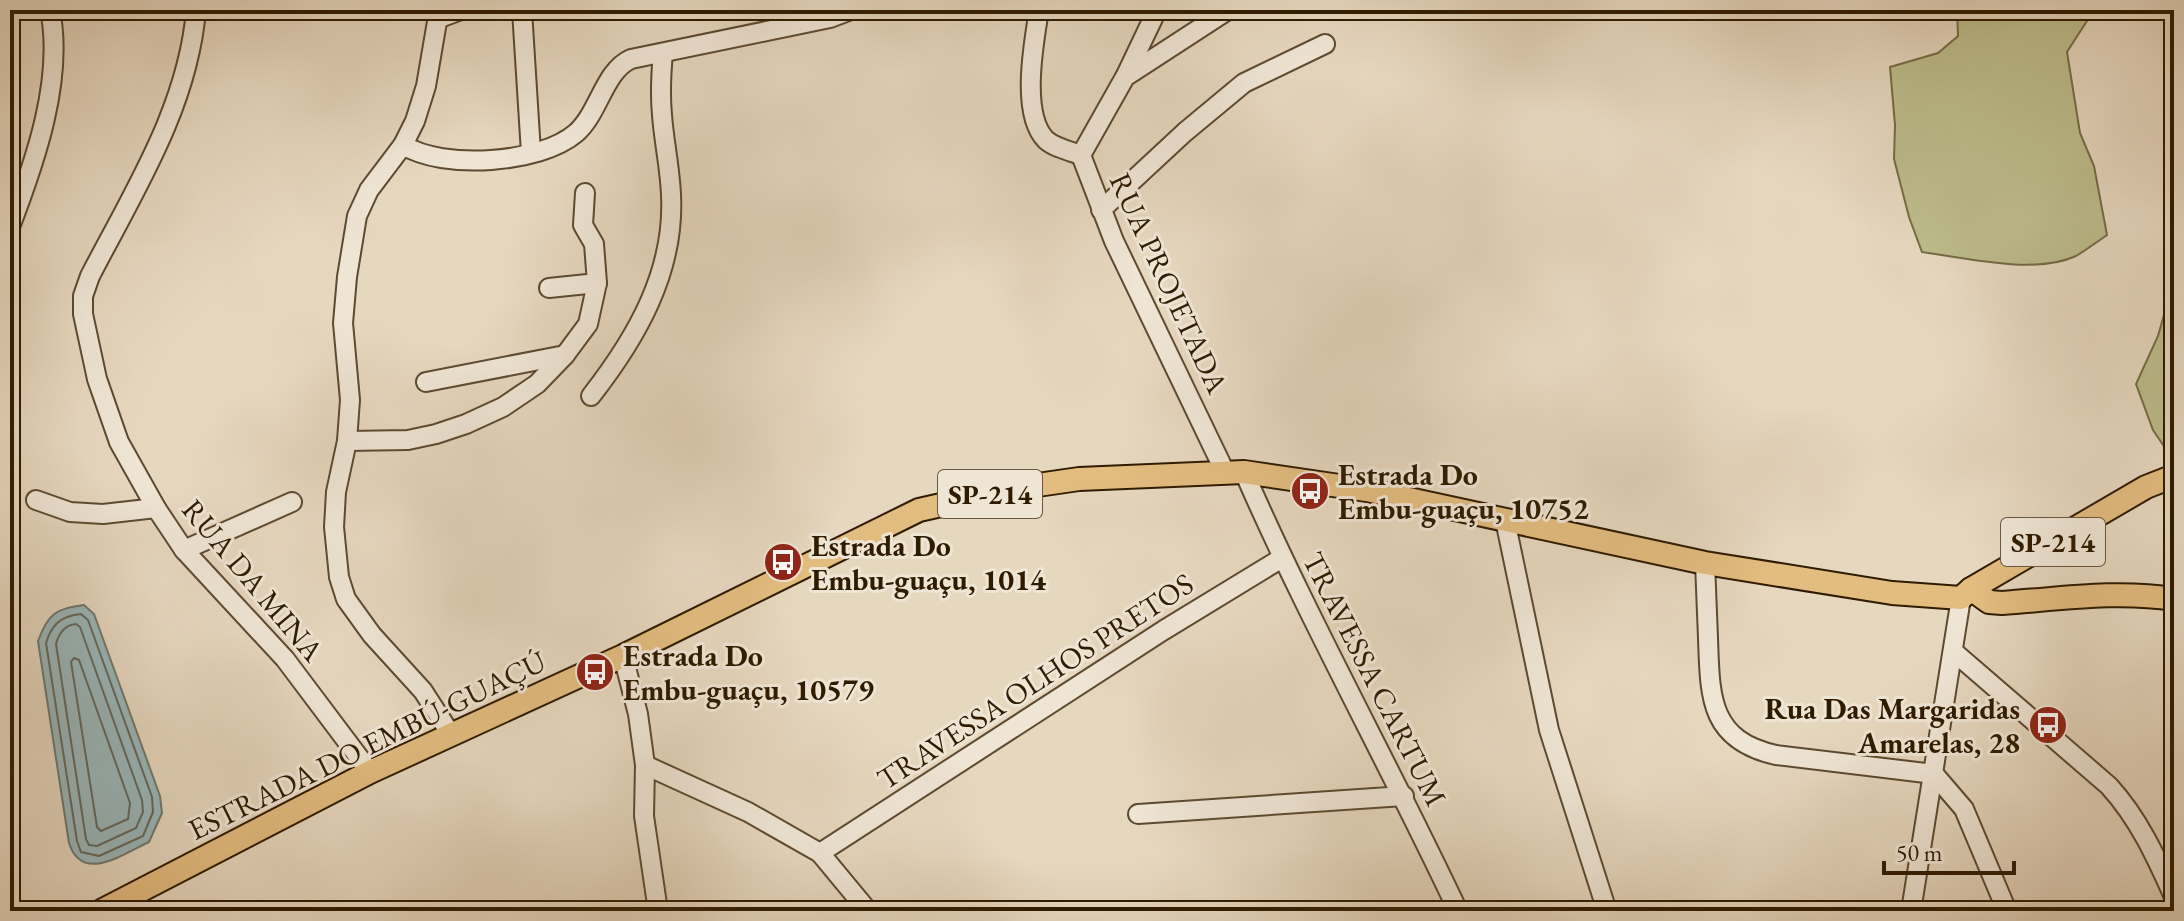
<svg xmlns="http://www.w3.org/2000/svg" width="2184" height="921" font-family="'EB Garamond',serif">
  <rect width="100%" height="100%" fill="#e6d7bf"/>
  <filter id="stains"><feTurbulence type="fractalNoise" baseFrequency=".0025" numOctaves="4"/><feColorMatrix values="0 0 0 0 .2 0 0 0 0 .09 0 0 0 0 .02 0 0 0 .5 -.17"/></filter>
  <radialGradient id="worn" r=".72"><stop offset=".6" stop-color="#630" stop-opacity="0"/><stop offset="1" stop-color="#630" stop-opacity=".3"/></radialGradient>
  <g fill="#bdbc8c" stroke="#766c46" stroke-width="2">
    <path d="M1957 10H2094L2067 52 2080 133 2094 166 2107 235C2097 242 2086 250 2076 256 2035 275 1965 258 1922 252L1909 217 1894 159 1895 125 1890 67 1938 53 1958 36Z"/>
    <path d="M2174 279V461L2153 430 2136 384 2158 336Z"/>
  </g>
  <path fill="#9ab7bb" stroke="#6f7970" stroke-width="2" d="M84 605 94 614 160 796 162 813 149 842C123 854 82 884 69 843L38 641C48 614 56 608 84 605Z"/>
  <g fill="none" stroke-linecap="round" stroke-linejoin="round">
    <g stroke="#64695e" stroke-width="2">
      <path d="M81 614 88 620 152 797 153 812 143 836 99 856 81 852 77 841 46 643C52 624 61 616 81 614Z"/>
      <path d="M76 624 80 627 142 800 143 812 136 828 97 846 89 845 86 839 56 644C59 633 65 625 76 624Z"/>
      <path d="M74 658 79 660 130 803 128 819 101 831 97 827 71 662Z"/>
    </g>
    <g stroke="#5d4a30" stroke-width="22">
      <g id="minor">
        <path d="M196 10C188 107 134 191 90 276L83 296V314L97 379 119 442 156 508 184 550 285 659 370 772"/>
        <path d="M439 10 426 86 415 121 403 145 369 190 357 216 347 277 343 323 350 400 347 441 336 492 334 527 339 577 346 599 372 635 423 691 450 733"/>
        <path d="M522 10 531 153"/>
        <path d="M1039 10C1034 42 1020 114 1046 140 1055 148 1070 151 1081 155"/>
        <path d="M437 19 461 10"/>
        <path d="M1126 75 1157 10"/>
        <path d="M403 145C443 170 540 164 576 133 599 113 604 71 631 59L830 18 851 10"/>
        <path d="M1101 210 1185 132 1244 83 1325 44"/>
        <path d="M10 227C35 162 64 79 50 10"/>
        <path d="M549 288 597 283"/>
        <path d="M426 382 565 355"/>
        <path d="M591 396C637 337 675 271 671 195 670 168 664 142 662 115 660 94 661 74 663 53"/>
        <path d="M347 441 408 440 436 434 466 424 503 407 537 384 565 355 588 324 597 283 594 244 583 225 585 193"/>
        <path d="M1225 472 1114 241 1081 155 1125 77 1228 10"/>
        <path d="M1244 472C1309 621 1389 764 1458 911"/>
        <path d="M36 500 70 512 103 514 156 508"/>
        <path d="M1505 520 1549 730 1607 911"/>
        <path d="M184 550 292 502"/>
        <path d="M1705 563C1706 588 1707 613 1708 638 1710 697 1709 740 1776 755L1934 774 1964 809 2007 911"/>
        <path d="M1954 652 2109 786C2139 819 2156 857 2174 897"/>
        <path d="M623 656 638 714 645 765 644 816 658 911"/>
        <path d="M645 765 748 812 820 853 868 911"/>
        <path d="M1138 814 1404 796"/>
        <path d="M820 853 1164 630 1282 558"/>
        <path d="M1911 911 1961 598"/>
      </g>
    </g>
    <g stroke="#2f1b00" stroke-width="26">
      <g id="major">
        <path d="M1971 589 1989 602 2002 603C2060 599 2116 590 2174 599"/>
        <path d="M101 911 370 772 623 656 919 510 1017 488 1079 479 1244 472 1367 490 1705 563 1892 593 1961 598 1971 589 2146 487 2174 476"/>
      </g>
    </g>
    <use href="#minor" stroke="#efe5d5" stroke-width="18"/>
    <use href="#major" stroke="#e3bc80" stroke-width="22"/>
  </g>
  <defs>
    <g id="bus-disc" transform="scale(2)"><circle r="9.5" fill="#8f2418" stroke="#efe5d5"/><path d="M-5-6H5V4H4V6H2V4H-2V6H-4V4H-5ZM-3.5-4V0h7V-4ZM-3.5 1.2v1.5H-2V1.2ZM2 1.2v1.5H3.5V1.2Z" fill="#fff"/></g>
  </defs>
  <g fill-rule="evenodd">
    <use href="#bus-disc" x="1310" y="491"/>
    <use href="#bus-disc" x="783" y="562"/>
    <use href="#bus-disc" x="595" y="672"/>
    <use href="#bus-disc" x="2048" y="725"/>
  </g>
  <g text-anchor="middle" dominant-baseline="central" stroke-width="6" stroke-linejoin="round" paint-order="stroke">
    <g fill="#efe5d5" stroke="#695840" stroke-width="2">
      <rect x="938" y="470" width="104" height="48" rx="6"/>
      <rect x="2001" y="518" width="104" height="48" rx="6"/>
    </g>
    <g font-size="28" font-weight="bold" fill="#2f1b00">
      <text x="990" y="494">SP-214</text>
      <text x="2053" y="542">SP-214</text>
    </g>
    <g font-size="30" fill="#2f1b00" stroke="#efe5d5">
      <text transform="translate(1169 283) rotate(65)">RUA PROJETADA</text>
      <text transform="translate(253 580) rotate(50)">RUA DA MINA</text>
      <text transform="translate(1375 679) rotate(63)">TRAVESSA CARTUM</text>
      <text transform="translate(1035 681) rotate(-33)">TRAVESSA OLHOS PRETOS</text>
      <text transform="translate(367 745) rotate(-26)">ESTRADA DO EMBÚ-GUAÇÚ</text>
    </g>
    <g font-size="30" font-weight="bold" fill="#2f1b00" stroke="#efe5d5" text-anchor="start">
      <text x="1338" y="474">Estrada Do<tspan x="1338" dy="34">Embu-guaçu, 10752</tspan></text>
      <text x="811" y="545">Estrada Do<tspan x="811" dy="34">Embu-guaçu, 1014</tspan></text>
      <text x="623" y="655">Estrada Do<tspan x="623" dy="34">Embu-guaçu, 10579</tspan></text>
      <text x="2020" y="708" text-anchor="end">Rua Das Margaridas<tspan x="2020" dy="34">Amarelas, 28</tspan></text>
    </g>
  </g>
  <rect width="2184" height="921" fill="none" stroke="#e6d7bf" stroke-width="40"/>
  <rect x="12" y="12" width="2160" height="897" fill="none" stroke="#2f1b00" stroke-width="4"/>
  <rect x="20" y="20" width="2144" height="881" fill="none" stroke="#2f1b00" stroke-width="2"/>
  <path d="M1884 861v12h130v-12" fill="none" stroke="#2f1b00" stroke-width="4"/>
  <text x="1896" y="861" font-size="24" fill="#2f1b00" stroke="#efe5d5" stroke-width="6" paint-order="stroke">50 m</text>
  <rect width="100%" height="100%" filter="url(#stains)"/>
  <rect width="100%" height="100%" fill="url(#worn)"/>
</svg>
